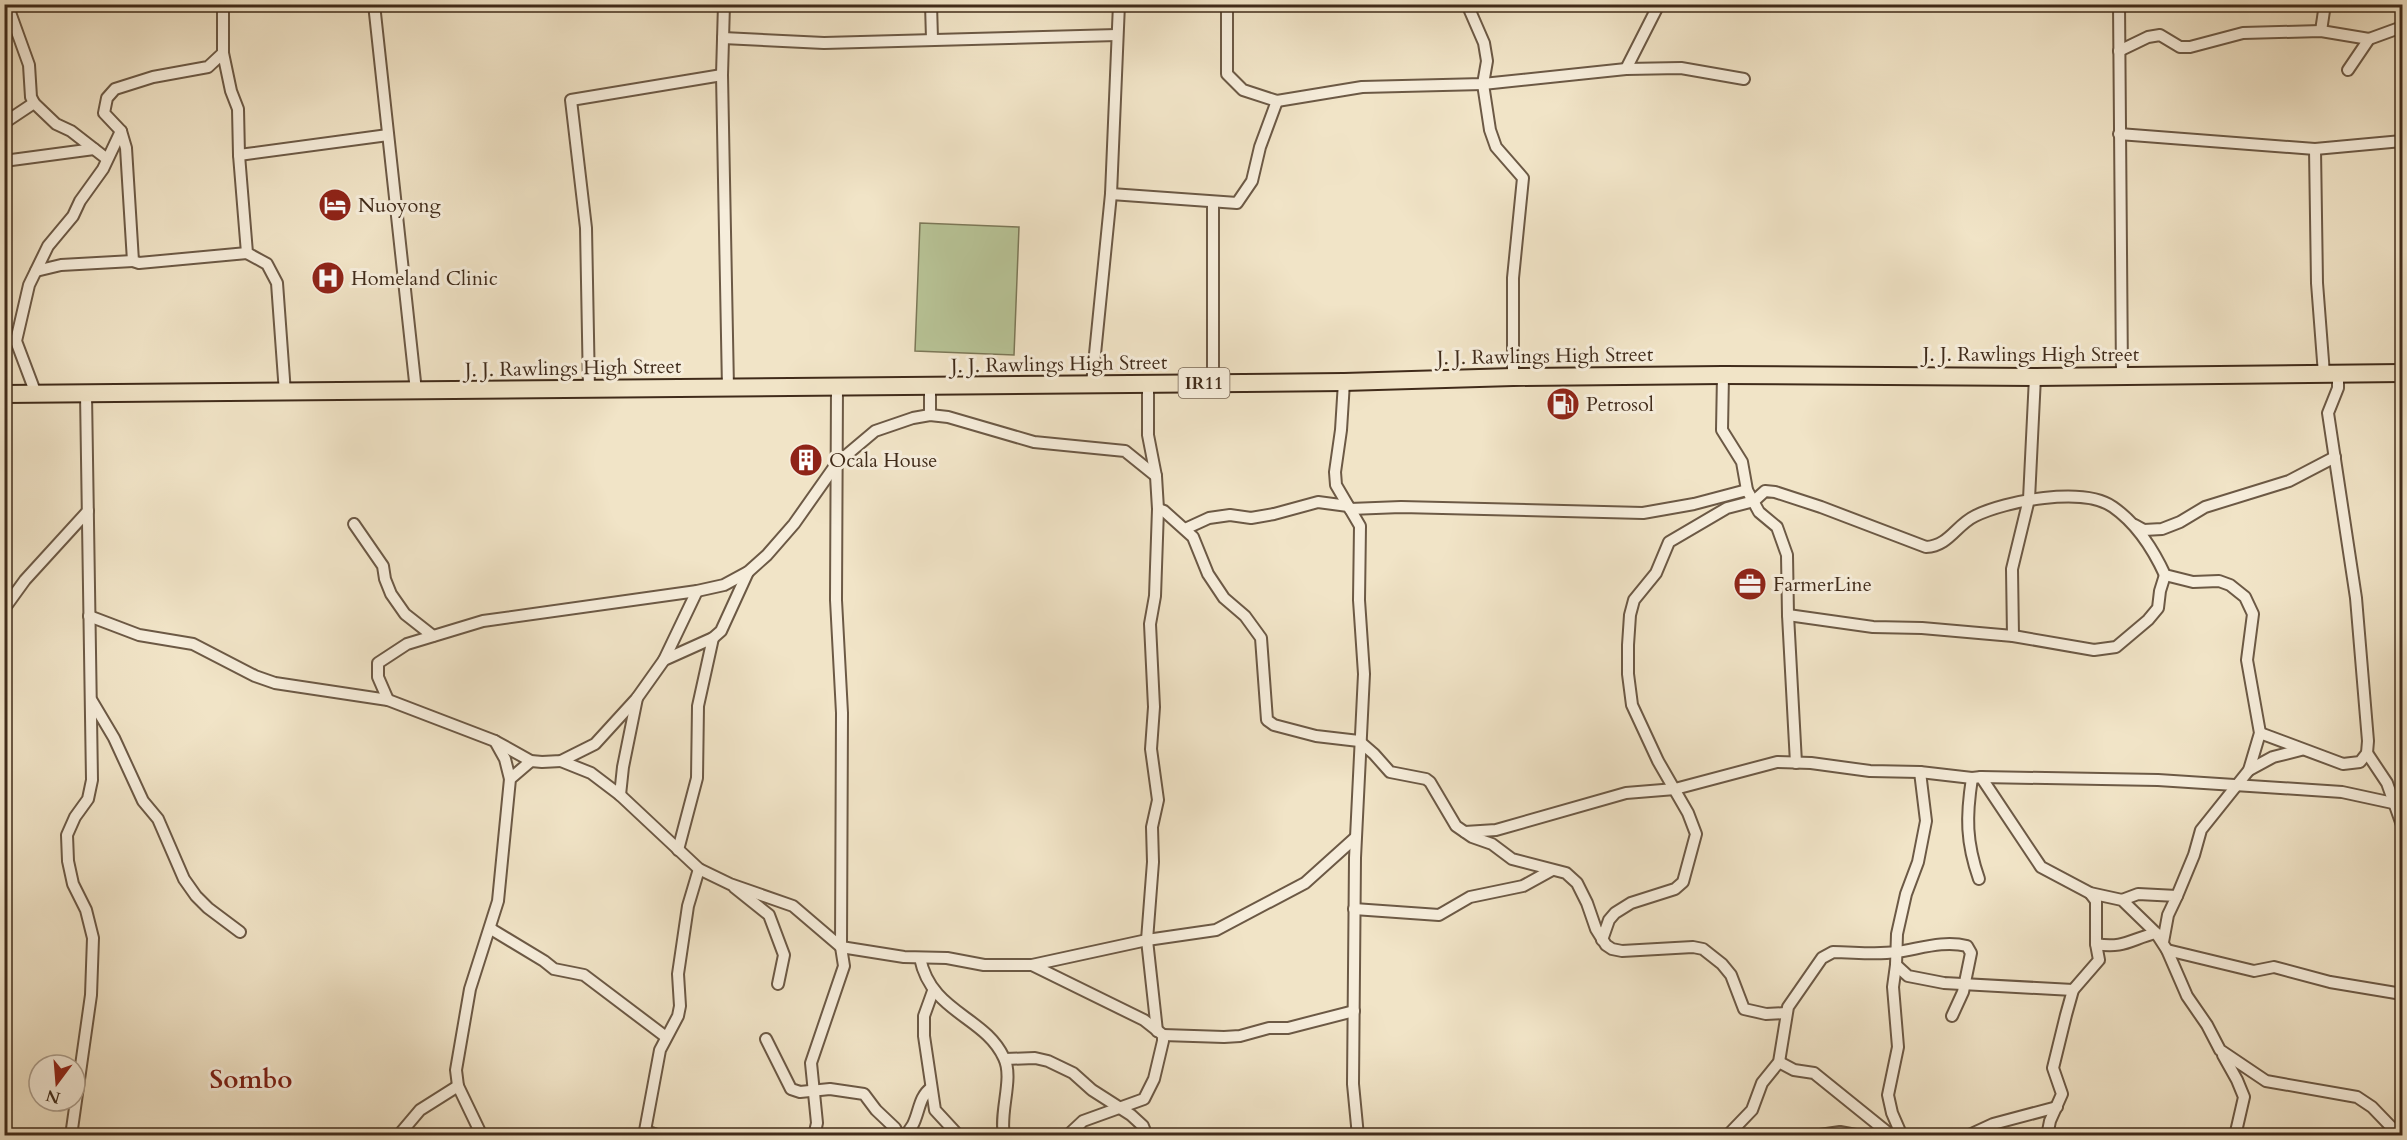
<svg xmlns="http://www.w3.org/2000/svg" width="2407" height="1140" font-family="Cardo,serif">
  <rect width="100%" height="100%" fill="#f1e4c7"/>
  <filter id="stains"><feTurbulence type="fractalNoise" baseFrequency=".00333" numOctaves="4"/><feColorMatrix values="0 0 0 0 .2 0 0 0 0 .09 0 0 0 0 .02 0 0 0 .5 -.17"/></filter>
  <radialGradient id="worn" r=".72"><stop offset=".6" stop-color="#630" stop-opacity="0"/><stop offset="1" stop-color="#630" stop-opacity=".3"/></radialGradient>
  <path fill="#b8c497" stroke="#7c7858" stroke-width="1.5" d="M920 223 1019 227 1014 355 915 351Z"/>
  <g fill="none" stroke-linecap="round" stroke-linejoin="round">
    <g stroke="#6c5945" stroke-width="14">
      <g id="street">
        <path d="M7 4 29 65 31 97 34 103 56 124 71 131 107 159"/>
        <path d="M223 4V53L231 91 238 109 239 155 247 253 267 264 277 283 285 393"/>
        <path d="M374 4 416 391"/>
        <path d="M724 4 722 75 728 388"/>
        <path d="M931 4 932 39"/>
        <path d="M1227 4V74L1243 90 1277 101 1362 87 1483 84 1626 69 1681 68 1744 79"/>
        <path d="M1467 4 1484 43 1487 61 1483 84 1490 130 1496 147 1523 178 1513 278V377"/>
        <path d="M2119 4 2122 375"/>
        <path d="M2321 31 2325 4"/>
        <path d="M723 38 824 43 1117 35"/>
        <path d="M2119 51 2148 37 2160 35 2180 47H2190L2243 33 2321 31 2369 39"/>
        <path d="M223 53 208 67 153 77 115 89 107 98 104 113 121 131 126 148 133 261 139 263 247 253"/>
        <path d="M1626 69 1659 4"/>
        <path d="M2348 70 2369 39 2402 27"/>
        <path d="M4 123 34 103"/>
        <path d="M2119 134 2315 149 2402 141"/>
        <path d="M2315 149 2317 283 2324 374"/>
        <path d="M239 155 388 135"/>
        <path d="M4 161 94 149"/>
        <path d="M1111 194 1237 203 1252 181 1260 147 1277 101"/>
        <path d="M36 271 61 265 133 261"/>
        <path d="M1723 375 1722 430 1742 462 1747 490 1759 512 1777 527 1787 555 1788 615 1796 763"/>
        <path d="M1344 382 1341 430 1335 472 1336 485 1360 526 1359 600 1364 674 1355 858 1353 1084 1358 1136"/>
        <path d="M1213 383V202"/>
        <path d="M1092 384 1111 194 1119 4"/>
        <path d="M1148 384V435L1156 476 1158 509 1155 596 1150 624 1154 707 1151 749 1158 800 1152 827 1153 862 1147 940 1157 1031"/>
        <path d="M930 386V415"/>
        <path d="M589 389 586 228 571 100 722 75"/>
        <path d="M36 394 16 341 29 285 48 246 73 216 80 201 103 169 121 131"/>
        <path d="M1158 509 1164 511 1193 537 1208 574 1224 598 1245 616 1261 638 1267 720 1274 725 1316 736 1359 741 1374 754 1390 772 1426 779 1430 782 1456 826 1472 837 1492 844 1512 859 1566 873 1577 883 1587 903 1596 929 1606 945 1612 949 1622 951 1693 947 1703 949 1722 964 1731 975 1744 1009 1766 1014 1786 1013"/>
        <path d="M1350 509 1401 507 1643 513 1694 504 1747 490"/>
        <path d="M354 524 383 566 385 579 391 594 405 614 433 636"/>
        <path d="M2135 525 2144 530 2162 529 2180 522 2205 507 2289 481 2335 457"/>
        <path d="M1185 529 1209 518 1230 515 1251 518 1274 514 1318 502 1348 506"/>
        <path d="M4 609 25 580 88 511"/>
        <path d="M1788 615 1873 627 1922 628 2013 636 2094 650 2116 647 2148 620 2158 608 2160 591 2165 575"/>
        <path d="M89 616 139 635 193 644 255 676 275 683 388 700 495 741 531 761 542 762 561 761 595 744 637 698 664 660 713 638 721 631 748 572"/>
        <path d="M2013 636 2012 569 2029 499 2035 377"/>
        <path d="M664 660 697 591"/>
        <path d="M388 700 378 677V663L407 644 483 621 697 591 724 585 748 572 767 555 794 524 837 463 875 431 913 418 930 415 948 417 1034 442 1125 451 1156 476"/>
        <path d="M92 701 114 738 143 801 158 819 184 879 196 896 208 908 240 932"/>
        <path d="M2260 733 2343 764 2360 762 2367 753 2368 741 2356 598 2328 413 2338 388V374"/>
        <path d="M495 741 505 759 510 779"/>
        <path d="M2367 753 2387 783 2402 825"/>
        <path d="M561 761 591 773 620 795 699 869 730 884 793 906 841 947 904 957 947 958 984 965H1032L1144 1020 1163 1035V1041L1154 1079 1144 1099 1083 1121 1067 1136"/>
        <path d="M2249 770 2273 757 2301 750"/>
        <path d="M1981 777 2158 780 2342 792 2402 805"/>
        <path d="M1972 778C1966 817 1966 842 1979 879"/>
        <path d="M620 795 623 767 637 698"/>
        <path d="M1465 832 1496 830 1626 793 1675 789 1777 762 1811 763 1870 771 1920 772 1972 778 1981 777 2041 867 2090 893 2122 900 2156 933 2167 950 2187 996 2207 1025 2220 1050 2266 1081 2357 1097 2372 1107 2400 1136"/>
        <path d="M678 850 697 778 698 706 713 638"/>
        <path d="M734 887 769 915 784 955 778 984"/>
        <path d="M2122 900 2138 894 2177 896 2168 915 2163 942"/>
        <path d="M1354 909 1439 915 1470 897 1523 886 1552 870"/>
        <path d="M491 929 544 961 554 969 584 975 666 1037"/>
        <path d="M1602 940 1609 920 1615 913 1631 903 1675 889 1683 882 1696 834 1688 813 1658 761 1632 705 1628 674V645L1630 615 1634 600 1656 573 1669 542 1727 508 1754 501 1765 491 1775 492 1821 507 1926 547C1949 546 1956 525 1975 516 2005 501 2083 486 2113 507 2136 523 2153 549 2165 575L2193 582 2219 581 2230 585 2245 597 2253 614 2247 660 2260 733 2249 770 2201 830 2194 855 2177 896"/>
        <path d="M2096 944C2124 949 2131 939 2156 933"/>
        <path d="M2167 950 2254 971 2274 967 2330 982 2402 994"/>
        <path d="M920 958C931 1013 985 1016 1004 1058 1014 1078 999 1112 1004 1136"/>
        <path d="M1032 965 1147 940 1216 930 1305 883 1355 838"/>
        <path d="M1896 965 1908 976 1944 983 2073 990"/>
        <path d="M933 991 924 1016V1036L935 1110 959 1136"/>
        <path d="M1163 1035 1224 1037 1240 1036 1269 1028H1288L1354 1011"/>
        <path d="M766 1039 791 1089 800 1092 830 1089 864 1094 876 1110 895 1128 899 1136"/>
        <path d="M2223 1055 2237 1080 2244 1097 2235 1136"/>
        <path d="M1005 1059 1035 1058 1048 1061 1073 1073 1092 1090 1131 1115 1143 1126 1147 1136"/>
        <path d="M1779 1062 1794 1070 1814 1073 1892 1136"/>
        <path d="M645 1131 660 1136"/>
        <path d="M71 1136 91 995 93 938 86 910 73 884 68 861 67 835 75 817 88 799 92 780 86 394"/>
        <path d="M398 1136 420 1110 458 1086"/>
        <path d="M482 1136 458 1086 456 1070 470 989 498 901 510 779 531 761"/>
        <path d="M644 1136 660 1050 678 1016 680 1006 678 974 688 906 699 869"/>
        <path d="M814 1136 817 1123 811 1063 844 966 841 947 842 713 836 600 837 387"/>
        <path d="M903 1136C921 1124 915 1099 931 1088"/>
        <path d="M1727 1136 1752 1110 1762 1083 1779 1062 1788 1007 1822 958 1833 952C1853 952 1876 955 1896 952 1919 949 1943 940 1967 946L1971 953 1963 992 1952 1016"/>
        <path d="M1813 1136 1840 1132 1861 1136"/>
        <path d="M1902 1136 1892 1113 1888 1095 1898 1047 1893 987 1896 965 1897 934 1906 894 1918 862 1926 821 1920 772"/>
        <path d="M1967 1136 1993 1124 2057 1107"/>
        <path d="M2047 1136 2050 1121 2062 1094 2053 1068 2066 1015 2073 990 2099 960 2096 944V901L2090 893"/>
      </g>
    </g>
    <g stroke="#402b1a" stroke-width="20">
      <path id="primary" d="M4 394 1344 382 1513 377 1723 375 2035 377 2402 373"/>
    </g>
    <use href="#street" stroke="#f6eddb" stroke-width="10"/>
    <use href="#primary" stroke="#f1e4c7" stroke-width="16"/>
  </g>
  <defs>
    <g id="hotel-disc" transform="scale(1.725)"><circle r="9.5" fill="#8f2418" stroke="#f6eddb"/><path d="M-6-4.5h1.5V1H6V5H4.5V3h-9V5H-6ZM-4 0a1.8 1.8 0 1 1 3.6 0ZM.5 0V-2.5h3Q6-2.5 6 0Z" fill="#fff"/></g>
    <g id="hospital-disc" transform="scale(1.725)"><circle r="9.5" fill="#8f2418" stroke="#f6eddb"/><path d="M-5-5h3v3.5h4V-5h3V5h-3V1.5h-4V5h-3Z" fill="#fff"/></g>
    <g id="fuel-disc" transform="scale(1.725)"><circle r="9.5" fill="#8f2418" stroke="#f6eddb"/><path d="M-5.5-6h7V0h2V4h1.3V-2.5L3-4.5l.8-.8L6-3V5H2.5V1h-1V6h-7ZM-4.2-4.7v3.2H.2V-4.7Z" fill="#fff"/></g>
    <g id="building-disc" transform="scale(1.725)"><circle r="9.5" fill="#8f2418" stroke="#f6eddb"/><path d="M-4-6H4V6H1V3H-1V6H-4ZM-2.5-4.3h1.7v1.8h-1.7ZM.8-4.3h1.7v1.8H.8ZM-2.5-1h1.7V.8h-1.7ZM.8-1h1.7V.8H.8Z" fill="#fff"/></g>
    <g id="office-disc" transform="scale(1.725)"><circle r="9.5" fill="#8f2418" stroke="#f6eddb"/><path d="M-6-3h4V-5.5h4V-3h4V5H-6ZM-1-4.5V-3h2v-1.5ZM-6 0V1H6V0Z" fill="#fff"/></g>
  </defs>
  <g fill-rule="evenodd">
    <use href="#hotel-disc" x="335" y="205"/>
    <use href="#hospital-disc" x="328" y="278"/>
    <use href="#fuel-disc" x="1563" y="404"/>
    <use href="#building-disc" x="806" y="460"/>
    <use href="#office-disc" x="1750" y="584"/>
  </g>
  <g text-anchor="middle" dominant-baseline="central" stroke-width="6" stroke-linejoin="round" paint-order="stroke">
    <rect fill="#f6eddb" stroke="#776554" stroke-width="1.5" x="1178.5" y="368" width="51" height="30" rx="4.5"/>
    <g font-size="18" font-weight="bold" fill="#402b1a">
      <text x="1204" y="383">IR11</text>
    </g>
    <g font-size="20" fill="#402b1a" stroke="#f6eddb" text-anchor="start">
      <text x="358" y="205">Nuoyong</text>
      <text x="351" y="278">Homeland Clinic</text>
      <text x="1586" y="404">Petrosol</text>
      <text x="829" y="460">Ocala House</text>
      <text x="1773" y="584">FarmerLine</text>
    </g>
    <g font-size="20" fill="#402b1a" stroke="#f6eddb">
      <text x="2031" y="354">J. J. Rawlings High Street</text>
      <text transform="translate(1545 356) rotate(-1)">J. J. Rawlings High Street</text>
      <text transform="translate(1059 364) rotate(-1)">J. J. Rawlings High Street</text>
      <text transform="translate(573 368) rotate(-1)">J. J. Rawlings High Street</text>
    </g>
    <g font-size="26" font-weight="bold" fill="#7a1f14" stroke="#f6eddb">
      <text x="251" y="1079">Sombo</text>
    </g>
  </g>
  <rect width="2407" height="1140" fill="none" stroke="#f1e4c7" stroke-width="24"/>
  <rect x="6" y="6" width="2395" height="1128" fill="none" stroke="#402b1a" stroke-width="3"/>
  <rect x="12" y="12" width="2383" height="1116" fill="none" stroke="#402b1a" stroke-width="1.5"/>
  <g transform="translate(57 1083) rotate(196)"><circle r="28" fill="#f6eddb" stroke="#ad9f8e" stroke-width="1.5"/>
  <path d="M0-4.5L10 22L0 15L-10 22Z" fill="#8f2418"/>
  <text y="-9" font-size="16" font-weight="bold" text-anchor="middle" fill="#402b1a">N</text>
  </g>
  <rect width="100%" height="100%" filter="url(#stains)"/>
  <rect width="100%" height="100%" fill="url(#worn)"/>
</svg>
